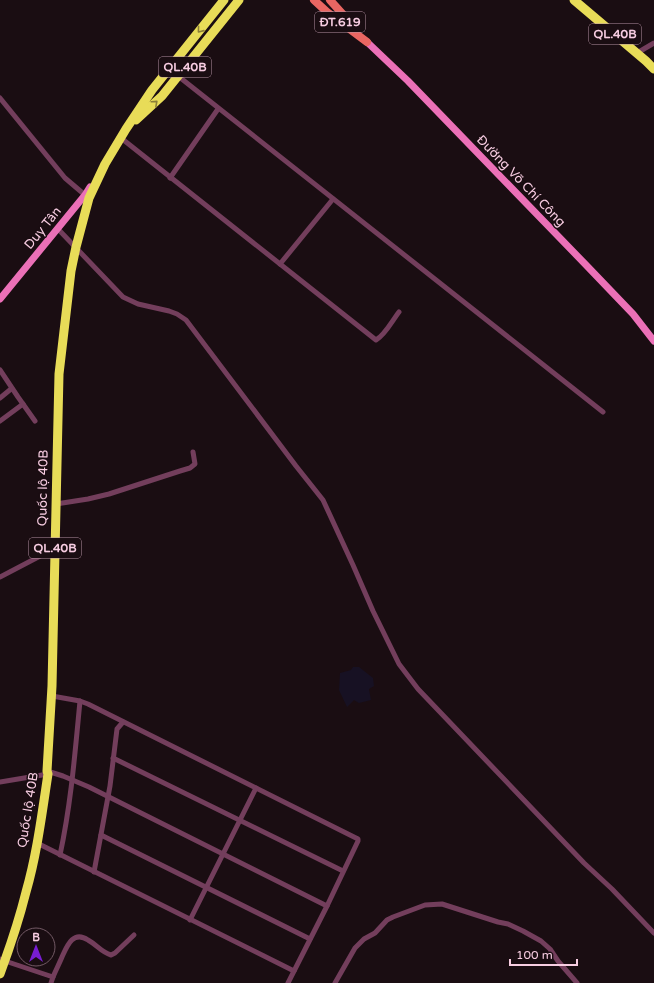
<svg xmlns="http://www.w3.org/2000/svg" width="654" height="983" font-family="'Varela Round',sans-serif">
  <rect width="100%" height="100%" fill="#1a0d12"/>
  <path fill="#171123" d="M353 667H359L373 678 374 686 369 689 371 700 359 703 354 700 347 707 339 690 340 673 351 670Z"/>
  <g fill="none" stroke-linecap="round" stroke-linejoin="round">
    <g stroke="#733e5c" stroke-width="5">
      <path d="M637 53 654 43"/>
      <path d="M178 76 603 412"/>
      <path d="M0 98 65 178 85 195"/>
      <path d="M121 138 376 340C385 335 392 321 399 312"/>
      <path d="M170 178 218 109"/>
      <path d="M58 229 123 297 138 304 169 311 177 314 186 320 296 466 323 500 353 565 373 611 399 664 418 689 584 863 612 889 654 933"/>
      <path d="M280 264 333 199"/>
      <path d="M0 370 18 397 35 421"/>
      <path d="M0 398 11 389"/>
      <path d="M0 421 23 404"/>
      <path d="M56 504 88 499 109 494 180 471 190 468 195 464 193 452"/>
      <path d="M0 577 44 554 55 550"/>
      <path d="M52 696 80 701 88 704 358 839V841L327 906 288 983"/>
      <path d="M113 758 343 871"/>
      <path d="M47 771 63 776 89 787 327 906"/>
      <path d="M0 782 48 774"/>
      <path d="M101 835 310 939"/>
      <path d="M37 843 294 971"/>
      <path d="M60 855C71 804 75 753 80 701"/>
      <path d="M94 872 110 786 117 729 123 722"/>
      <path d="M190 920 256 788"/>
      <path d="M0 959 5 961 53 977 51 983"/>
      <path d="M53 977C56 970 59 964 62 957 67 946 73 930 88 940 97 945 101 952 111 955L115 953 134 935"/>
      <path d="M335 983 355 948 364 939 375 933 387 920 393 917 425 905 442 904 498 922 508 924 523 931 541 941 550 949 558 961 577 983"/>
    </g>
    <g stroke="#eb70b7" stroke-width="7">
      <path d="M367 42 408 81 587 266 633 314 654 341"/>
      <path d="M0 299 85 195 90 187"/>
    </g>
    <g stroke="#e96662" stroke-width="8">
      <path d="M314 0 327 12 367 42"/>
      <path d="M330 0 356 29"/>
    </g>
    <g stroke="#e8dc58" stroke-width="9">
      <path d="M574 0 646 61 654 69"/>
      <path d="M136 120 162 96 239 0"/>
      <path d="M0 974C10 947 19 920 26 892 37 854 42 813 48 774L47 771 52 686 59 374 71 271 76 247 89 198 105 164 126 129 152 90 224 0"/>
    </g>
  </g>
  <defs><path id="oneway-chevron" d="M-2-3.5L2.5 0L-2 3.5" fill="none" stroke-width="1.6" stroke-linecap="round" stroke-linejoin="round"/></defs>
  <g stroke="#8b7f38">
    <use href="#oneway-chevron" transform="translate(200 30) rotate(129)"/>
    <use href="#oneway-chevron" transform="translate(155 103) rotate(-42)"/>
  </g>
  <g text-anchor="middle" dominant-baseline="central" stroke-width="3" stroke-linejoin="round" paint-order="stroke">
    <g fill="#1a0d12" stroke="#b593a4" stroke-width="1">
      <rect x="315" y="12" width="50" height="20" rx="3"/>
      <rect x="589" y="24" width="52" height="20" rx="3"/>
      <rect x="159" y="57" width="52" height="20" rx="3"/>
      <rect x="29" y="538" width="52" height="20" rx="3"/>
    </g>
    <g font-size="12" font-weight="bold" fill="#f8cde2">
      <text x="340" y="22">ĐT.619</text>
      <text x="615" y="34">QL.40B</text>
      <text x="185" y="67">QL.40B</text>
      <text x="55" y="548">QL.40B</text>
    </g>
    <g font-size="13" fill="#f8cde2" stroke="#1a0d12">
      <text transform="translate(521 181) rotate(46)">Đường Võ Chí Công</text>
      <text transform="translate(43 228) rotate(-51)">Duy Tân</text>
      <text transform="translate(43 488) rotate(-89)">Quốc lộ 40B</text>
      <text transform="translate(28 810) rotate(-81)">Quốc lộ 40B</text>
    </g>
  </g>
  <g transform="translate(36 947)"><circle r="19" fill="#1a0d12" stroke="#735a65"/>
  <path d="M0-3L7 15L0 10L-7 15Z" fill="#781dd3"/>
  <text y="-6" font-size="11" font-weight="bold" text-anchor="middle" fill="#f8cde2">B</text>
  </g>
  <path d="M510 959v6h67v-6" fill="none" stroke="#f8cde2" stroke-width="2"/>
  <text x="516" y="959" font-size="12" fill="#f8cde2" stroke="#1a0d12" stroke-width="3" paint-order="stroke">100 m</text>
</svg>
